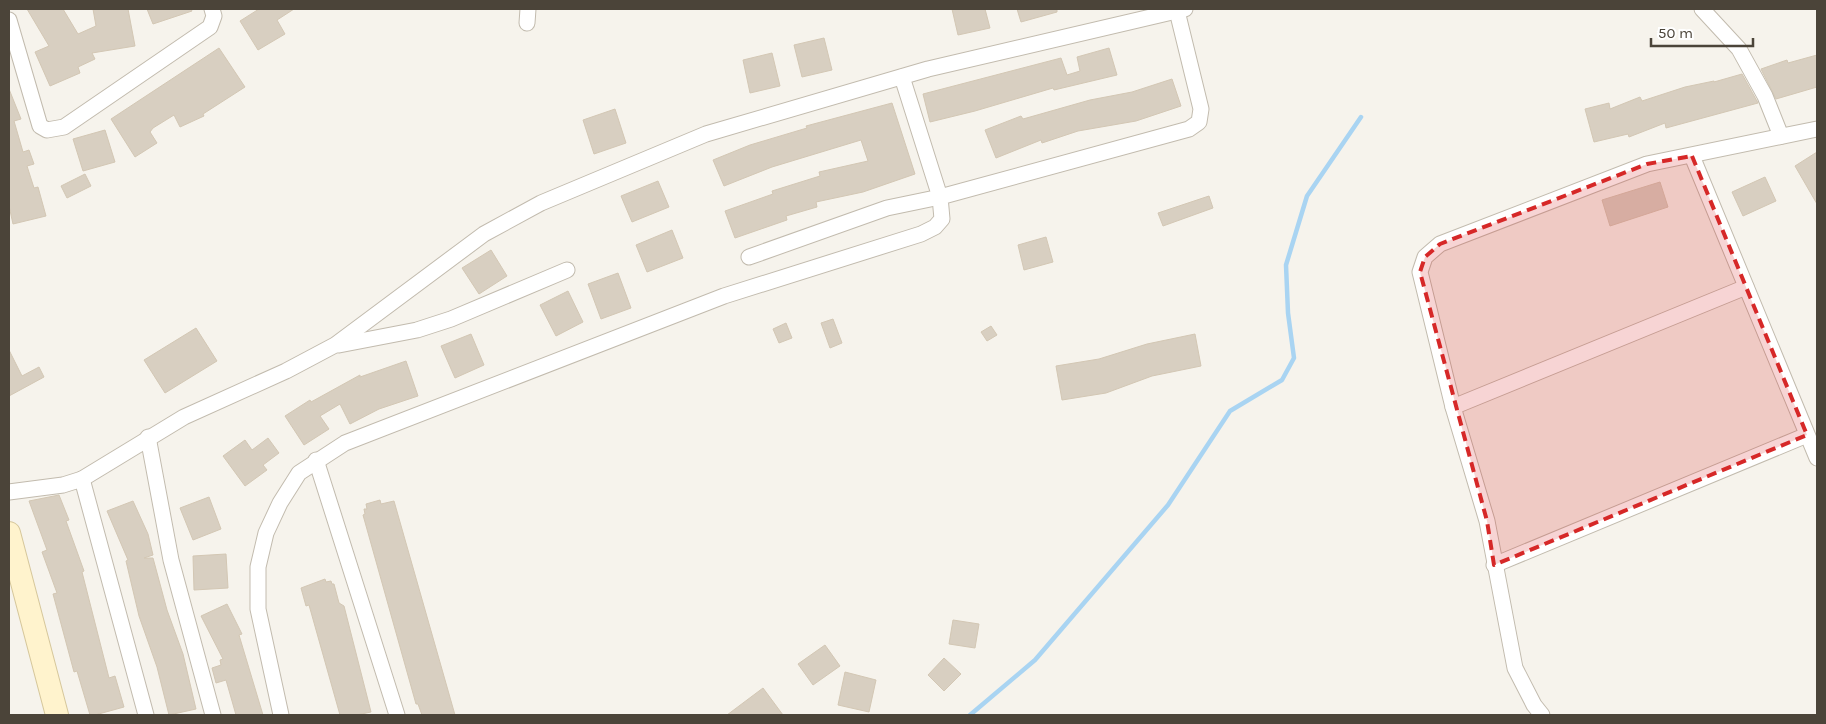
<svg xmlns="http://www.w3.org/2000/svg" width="1826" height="724" font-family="Karla,sans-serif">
  <rect width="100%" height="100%" fill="#f6f3ec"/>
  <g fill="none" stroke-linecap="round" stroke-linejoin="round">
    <path stroke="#a9d4f2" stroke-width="4.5" d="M970 715 1035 660 1168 505 1230 411 1282 380 1294 358 1288 313 1286 265 1307 196 1361 117"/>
  </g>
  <g fill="#d8cfc1" stroke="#d3c7b4">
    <path d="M27 9H63L78 34 96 26 93 9H128L135 46 92 53 95 59 78 67 80 73 50 86 35 52 49 46Z"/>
    <path d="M147 9H191L192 11 153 24Z"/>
    <path d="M259 9H294L277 20 285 34 258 50 240 21Z"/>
    <path d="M952 9H985L990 28 958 35Z"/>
    <path d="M1017 9H1057V12L1021 22Z"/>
    <path d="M824 38 832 70 802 77 794 45Z"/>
    <path d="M219 48 245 87 203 114 204 116 180 127 174 115 153 128 150 132 157 143 135 157 111 119Z"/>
    <path d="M1109 48 1117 75 1054 90 1053 88 975 111 930 122 923 94 1061 58 1067 75 1080 71 1077 57Z"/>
    <path d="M772 53 780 86 750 93 743 60Z"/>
    <path d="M1817 55V87L1776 99 1761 69 1787 60 1788 63Z"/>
    <path d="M1742 74 1758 103 1666 128 1665 123 1629 137 1628 134 1594 142 1585 109 1609 103 1610 109 1640 97 1642 101 1685 87 1714 81V82Z"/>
    <path d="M1172 79 1181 106 1136 121 1078 131 1042 143 1041 140 996 158 985 130 1021 116 1023 119 1090 100 1132 92Z"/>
    <path d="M9 89 21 119 14 121 23 152 29 150 34 164 27 166 34 188 38 187 46 216 13 224 9 206Z"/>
    <path d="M892 103 915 174 863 192 816 202 817 207 786 216 787 220 735 238 725 211 773 194 772 191 820 176 819 172 868 161 861 140 772 167 724 186 713 160 750 145 807 128 806 126Z"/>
    <path d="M615 109 626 143 594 154 583 120Z"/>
    <path d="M105 130 115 162 83 171 73 139Z"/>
    <path d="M1817 152V204L1795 166Z"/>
    <path d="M85 174 91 186 67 198 61 186Z"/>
    <path d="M1765 177 1776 201 1743 216 1732 192Z"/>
    <path d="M658 181 669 207 632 222 621 196Z"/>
    <path d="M1660 182 1668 207 1610 226 1602 200Z"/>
    <path d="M1209 196 1213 208 1163 226 1158 213Z"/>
    <path d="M672 230 683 258 647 272 636 245Z"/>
    <path d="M1046 237 1053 262 1024 270 1018 245Z"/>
    <path d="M491 250 507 276 479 294 462 268Z"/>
    <path d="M618 273 631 308 601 319 588 284Z"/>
    <path d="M568 291 583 322 556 336 540 305Z"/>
    <path d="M833 319 842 343 830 348 821 323Z"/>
    <path d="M786 323 792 338 779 343 773 329Z"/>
    <path d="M991 326 997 335 987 341 981 332Z"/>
    <path d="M196 328 217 361 165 393 144 360Z"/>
    <path d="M471 334 484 365 455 378 441 346Z"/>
    <path d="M1195 334 1201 366 1152 376 1106 393 1062 400 1056 366 1099 359 1147 344Z"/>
    <path d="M9 350 22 376 39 367 44 377 9 396Z"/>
    <path d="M406 361 418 396 379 409 350 424 340 404 320 416 329 429 304 445 285 416 310 400 311 402 360 375V377Z"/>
    <path d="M268 438 279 453 263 465 267 470 245 486 223 456 245 440 252 450Z"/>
    <path d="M59 495 69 520 66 521 84 571 82 572 109 678 115 676 124 707 95 715H90L77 671 74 672 53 594 57 593 42 552 47 550 29 501Z"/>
    <path d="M209 497 221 529 193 540 180 508Z"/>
    <path d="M380 500 381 504 394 501 455 715H422L418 704H416L363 515 365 514 364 509H367L366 504Z"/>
    <path d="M133 501 148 534 153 555 144 558H153L167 610 183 654 196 709 169 715 157 667 139 616 126 561 128 560 107 511Z"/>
    <path d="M226 554 228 588 194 590 193 556Z"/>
    <path d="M325 579 326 582 331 581 332 584H334L339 603 344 606 371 712 357 715H340L309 605 306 606 301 588Z"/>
    <path d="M227 604 242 634 239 635 263 715H236L226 680 216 683 212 668 221 665 220 660 223 659 201 616Z"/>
    <path d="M953 620 979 624 975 648 949 644Z"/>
    <path d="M825 645 840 666 813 685 798 664Z"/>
    <path d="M944 658 961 674 944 691 928 675Z"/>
    <path d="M845 672 876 680 869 712 838 705Z"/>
    <path d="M763 688 783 715H727Z"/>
  </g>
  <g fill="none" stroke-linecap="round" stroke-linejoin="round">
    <g stroke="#c2bbae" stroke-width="17">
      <g id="street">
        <path d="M1702 9 1739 49 1765 96 1781 136"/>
        <path d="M9 20 40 126 47 130 64 127 210 27 214 16 212 9"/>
        <path d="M527 23 528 9"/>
        <path d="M1692 156 1817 458"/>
        <path d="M749 257 887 208 940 197 902 77"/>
        <path d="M339 345 417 330 451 319 567 270"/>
        <path d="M1453 407 1746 287"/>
        <path d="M148 437 171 560 213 715"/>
        <path d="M316 460 397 715"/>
        <path d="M82 479 184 417 286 371 335 345 484 234 541 203 706 134 928 69 1185 9"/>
        <path d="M9 492 63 485 82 479 146 715"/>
        <path d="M1494 565 1807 435"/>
        <path d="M281 715 258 609V567L266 533 280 503 299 473 345 443 724 296 921 234 935 227 942 219 940 197 1189 129 1199 122 1201 109 1177 11"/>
        <path d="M1542 715 1534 705 1515 668 1487 521 1453 407 1420 272 1425 257 1440 244 1647 164 1817 129"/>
      </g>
    </g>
    <g stroke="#d6c79b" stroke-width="24">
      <path id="secondary" d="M9 533 57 715"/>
    </g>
    <use href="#street" stroke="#fff" stroke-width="15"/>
    <use href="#secondary" stroke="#fff3cd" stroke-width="22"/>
  </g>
  <path fill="#d62828" fill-opacity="0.2" stroke="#d62828" stroke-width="4" stroke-dasharray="10 6" stroke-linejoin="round" d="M1692 156 1807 435 1494 565 1487 521 1420 272 1425 257 1440 244 1647 164Z"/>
  <rect width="1826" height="724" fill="none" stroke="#4b4439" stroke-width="20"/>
  <path d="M1651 38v8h102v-8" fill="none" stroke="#4b4439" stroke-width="2.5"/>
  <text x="1658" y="38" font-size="15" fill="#4b4439" stroke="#ffffff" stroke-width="4" paint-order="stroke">50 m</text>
</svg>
